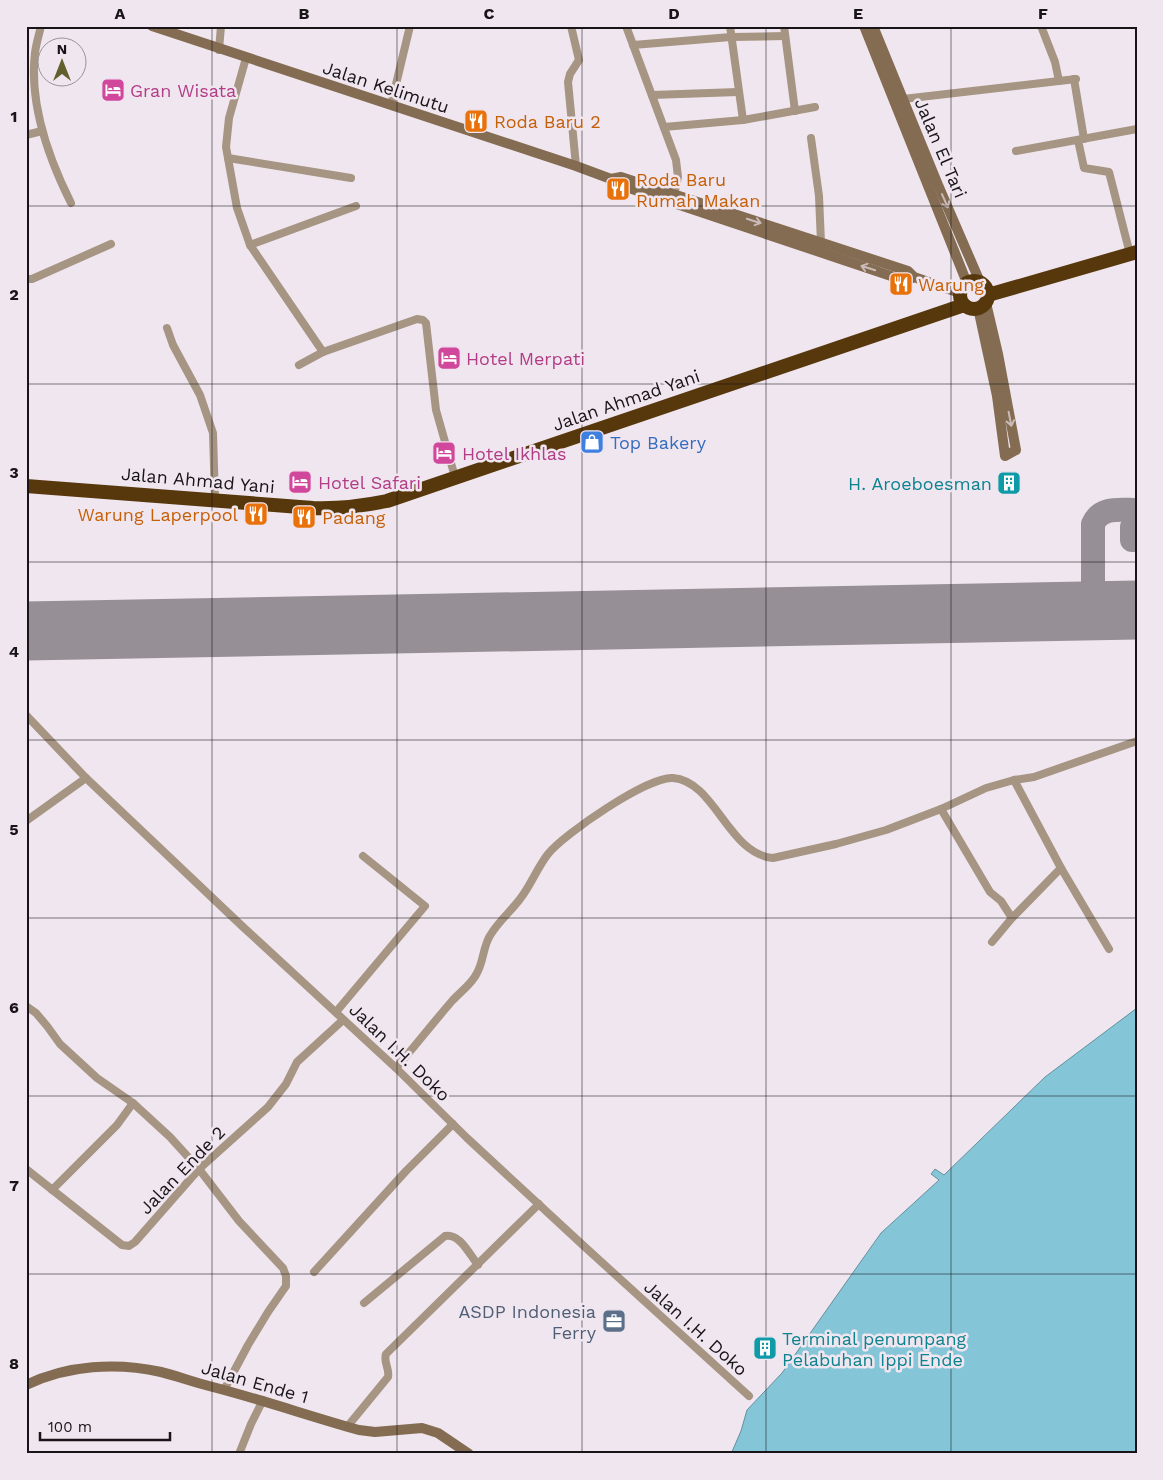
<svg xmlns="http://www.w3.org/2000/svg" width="1163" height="1480" font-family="'Work Sans',sans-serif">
  <rect width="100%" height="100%" fill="#f0e6ef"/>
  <path fill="#84c5d8" stroke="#64909e" d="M1137 1008V1454H731L741 1431 747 1410 782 1373 881 1233 939 1180 931 1174 935 1169 944 1175 1045 1077Z"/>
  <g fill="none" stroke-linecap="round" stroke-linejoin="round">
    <g stroke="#968f96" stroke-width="24">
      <path d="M1137 524 1132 527V540H1137"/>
      <path d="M1093 590 1099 605 1111 611"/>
      <path d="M1070 612 1084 607 1093 590V524C1101 506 1120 510 1137 510"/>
    </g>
    <path stroke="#968f96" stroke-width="59" d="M26 631 1137 610"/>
    <g stroke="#a69583" stroke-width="8">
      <path d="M41 26C39 35 36 44 35 53 29 103 49 159 71 203"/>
      <path d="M571 26 579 60 570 74 568 82 576 166"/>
      <path d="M626 26 676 160 678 177 673 200"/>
      <path d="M730 26 743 120"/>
      <path d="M784 26 795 111"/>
      <path d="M1041 26 1055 62 1059 81"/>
      <path d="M633 45 731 37 785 36"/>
      <path d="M219 50 221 26"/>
      <path d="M246 58 229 118 226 147 237 208 250 245 323 352"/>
      <path d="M1074 79 1084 139"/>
      <path d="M652 95 738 92"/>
      <path d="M903 99 1076 79"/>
      <path d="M391 105 410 26"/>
      <path d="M664 127 743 120 815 107"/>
      <path d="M26 135 42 131"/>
      <path d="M811 138 819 196 821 243"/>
      <path d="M1078 140 1084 168 1109 172 1130 254"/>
      <path d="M1016 151 1137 129"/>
      <path d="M228 158 351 178"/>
      <path d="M250 245 356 206"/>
      <path d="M26 279H32L111 244"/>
      <path d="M167 328 173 345 200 395 213 433 215 500"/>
      <path d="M299 365 323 352 417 319 423 320 426 323 436 410 455 477"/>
      <path d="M26 715 86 778"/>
      <path d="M1014 780 1061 868 1109 949"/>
      <path d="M941 809 990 892 1001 901 1012 918"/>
      <path d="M26 821 86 778 242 926 396 1068 467 1138 586 1248 749 1396"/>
      <path d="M992 942 1012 918 1061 868"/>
      <path d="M26 1006 36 1013 47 1026 60 1044 97 1078 133 1103 170 1137 199 1169 239 1221 283 1268 286 1276V1286L268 1312 248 1345 224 1390"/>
      <path d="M336 1012 425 906 363 856"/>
      <path d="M396 1068C415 1046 433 1023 452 1001 460 992 472 984 477 973 484 961 483 945 491 934 499 921 511 911 520 899 531 885 537 868 548 854 564 834 648 776 673 778 715 781 728 854 773 858L836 844 886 830 941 809 986 788 1014 780 1034 777 1137 741"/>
      <path d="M26 1169 122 1245 129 1246 135 1242 199 1169 268 1107 286 1084 297 1062 343 1020"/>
      <path d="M52 1190 117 1125 133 1103"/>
      <path d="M314 1272 406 1171 453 1124"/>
      <path d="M364 1303 445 1236C460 1233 469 1254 478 1265"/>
      <path d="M347 1427 388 1377C390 1369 383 1362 386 1354L539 1204"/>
      <path d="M239 1454 251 1424 263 1400"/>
    </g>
    <g stroke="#846c52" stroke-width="10">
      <path d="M152 26 576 166 611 179 620 185 906 281 914 277"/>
      <path d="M864 26 967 283"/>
      <path d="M873 26 938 185 980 282"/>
      <path d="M611 179 621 177 908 271 914 277 960 293"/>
      <path d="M978 308 997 396 1005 456 1016 450 998 354 986 303"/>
      <path d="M26 1385C67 1365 117 1362 161 1372 177 1376 193 1382 209 1386 260 1399 309 1416 359 1430L375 1432 422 1428 438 1433 469 1454"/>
    </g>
    <g stroke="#57370c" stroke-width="14">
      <circle cx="974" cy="295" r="14"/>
      <path d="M988 295 1137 252"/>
      <path d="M26 486 313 508C339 509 362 506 387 501L964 305"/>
    </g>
  </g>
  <defs><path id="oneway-shaft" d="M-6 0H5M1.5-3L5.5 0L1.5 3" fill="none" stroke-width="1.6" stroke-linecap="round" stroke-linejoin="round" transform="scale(1.25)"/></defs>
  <g stroke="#cabbb8">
    <use href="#oneway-shaft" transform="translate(945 201) rotate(66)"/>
    <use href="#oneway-shaft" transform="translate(754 221) rotate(18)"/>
    <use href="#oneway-shaft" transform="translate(868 268) rotate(-162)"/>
    <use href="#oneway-shaft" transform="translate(1010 419) rotate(79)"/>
  </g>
  <path fill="none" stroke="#181418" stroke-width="1" stroke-opacity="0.55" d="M212 26V1454M397 26V1454M582 26V1454M766 26V1454M951 26V1454M26 206H1137M26 384H1137M26 562H1137M26 740H1137M26 918H1137M26 1096H1137M26 1274H1137"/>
  <defs>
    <g id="hotel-square" transform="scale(1.25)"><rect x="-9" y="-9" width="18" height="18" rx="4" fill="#d1479c" stroke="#f0e6ef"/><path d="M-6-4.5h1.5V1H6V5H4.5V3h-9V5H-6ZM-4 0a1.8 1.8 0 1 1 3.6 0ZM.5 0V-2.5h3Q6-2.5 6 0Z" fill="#fff"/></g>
    <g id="restaurant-square" transform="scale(1.25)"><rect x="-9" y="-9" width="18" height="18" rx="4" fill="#e8710a" stroke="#f0e6ef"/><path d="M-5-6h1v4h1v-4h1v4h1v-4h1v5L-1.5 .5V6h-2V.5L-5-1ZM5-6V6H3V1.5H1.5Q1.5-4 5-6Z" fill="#fff"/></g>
    <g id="shop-square" transform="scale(1.25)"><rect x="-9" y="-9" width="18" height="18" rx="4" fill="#3f7fe0" stroke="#f0e6ef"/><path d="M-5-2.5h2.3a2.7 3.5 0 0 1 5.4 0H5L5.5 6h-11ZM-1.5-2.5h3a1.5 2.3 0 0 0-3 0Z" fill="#fff"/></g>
    <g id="building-square" transform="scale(1.25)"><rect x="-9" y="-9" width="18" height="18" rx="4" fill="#0f9aa8" stroke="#f0e6ef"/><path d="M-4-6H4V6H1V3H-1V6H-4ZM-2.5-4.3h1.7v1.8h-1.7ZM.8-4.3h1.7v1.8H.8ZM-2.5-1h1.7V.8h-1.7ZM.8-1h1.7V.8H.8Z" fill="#fff"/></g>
    <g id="office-square" transform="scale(1.25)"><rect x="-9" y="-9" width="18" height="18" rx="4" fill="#5c6f8a" stroke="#f0e6ef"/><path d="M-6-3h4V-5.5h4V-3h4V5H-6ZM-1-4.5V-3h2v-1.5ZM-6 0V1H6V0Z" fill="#fff"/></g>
  </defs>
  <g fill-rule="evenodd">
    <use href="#hotel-square" x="113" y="90"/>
    <use href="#restaurant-square" x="476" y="121"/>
    <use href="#restaurant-square" x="618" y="189"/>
    <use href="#restaurant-square" x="901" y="284"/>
    <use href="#hotel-square" x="449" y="358"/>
    <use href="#shop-square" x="592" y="442"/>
    <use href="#hotel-square" x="444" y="453"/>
    <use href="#hotel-square" x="300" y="482"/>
    <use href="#building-square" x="1009" y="483"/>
    <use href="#restaurant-square" x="256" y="514"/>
    <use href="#restaurant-square" x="304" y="517"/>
    <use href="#office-square" x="614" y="1321"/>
    <use href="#building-square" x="765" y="1348"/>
  </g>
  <g text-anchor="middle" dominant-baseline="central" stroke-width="5" stroke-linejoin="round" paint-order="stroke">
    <g font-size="18" fill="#181418" stroke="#f0e6ef">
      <text transform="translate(386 87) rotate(18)">Jalan Kelimutu</text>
      <text transform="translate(941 148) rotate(67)">Jalan El Tari</text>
      <text transform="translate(626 400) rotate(-19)">Jalan Ahmad Yani</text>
      <text transform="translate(198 480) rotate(5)">Jalan Ahmad Yani</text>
      <text transform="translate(400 1052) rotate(44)">Jalan I.H. Doko</text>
      <text transform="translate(182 1170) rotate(-46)">Jalan Ende 2</text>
      <text transform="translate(696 1328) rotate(42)">Jalan I.H. Doko</text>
      <text transform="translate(255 1382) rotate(16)">Jalan Ende 1</text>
    </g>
    <g font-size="18" fill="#b23c85" stroke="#f0e6ef" text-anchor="start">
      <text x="130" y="90">Gran Wisata</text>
      <text x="466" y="358">Hotel Merpati</text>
      <text x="462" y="453">Hotel Ikhlas</text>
      <text x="318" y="482">Hotel Safari</text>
    </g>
    <g font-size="18" fill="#c56008" stroke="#f0e6ef" text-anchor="start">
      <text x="494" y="121">Roda Baru 2</text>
      <text x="636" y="179">Roda Baru<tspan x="636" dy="21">Rumah Makan</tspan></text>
      <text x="918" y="284">Warung</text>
      <text x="238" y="514" text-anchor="end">Warung Laperpool</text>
      <text x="322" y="517">Padang</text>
    </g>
    <g font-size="18" fill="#366cbe" stroke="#f0e6ef" text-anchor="start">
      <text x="610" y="442">Top Bakery</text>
    </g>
    <g font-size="18" fill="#0d838f" stroke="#f0e6ef" text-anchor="end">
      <text x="992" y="483">H. Aroeboesman</text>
      <text x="782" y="1338" text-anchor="start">Terminal penumpang<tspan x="782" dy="21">Pelabuhan Ippi Ende</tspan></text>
    </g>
    <g font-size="18" fill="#4e5e75" stroke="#f0e6ef" text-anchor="end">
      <text x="596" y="1311">ASDP Indonesia<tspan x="596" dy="21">Ferry</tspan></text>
    </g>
  </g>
  <rect width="1163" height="1480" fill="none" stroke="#f0e6ef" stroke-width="55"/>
  <g transform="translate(62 62)"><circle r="24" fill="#f0e6ef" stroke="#9a9299"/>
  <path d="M0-4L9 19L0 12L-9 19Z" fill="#63602d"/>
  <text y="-8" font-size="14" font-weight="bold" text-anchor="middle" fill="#181418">N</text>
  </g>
  <path d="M40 1432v8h130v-8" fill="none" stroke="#181418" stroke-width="2.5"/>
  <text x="48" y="1432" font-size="15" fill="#181418" stroke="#f0e6ef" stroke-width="4" paint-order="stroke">100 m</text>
  <rect x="28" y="28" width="1108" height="1424" fill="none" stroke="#181418" stroke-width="2"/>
  <g font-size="16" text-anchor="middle" font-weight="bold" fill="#181418">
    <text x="120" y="19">A</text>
    <text x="304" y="19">B</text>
    <text x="489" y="19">C</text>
    <text x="674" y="19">D</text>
    <text x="858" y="19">E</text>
    <text x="1043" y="19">F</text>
    <text x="14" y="122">1</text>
    <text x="14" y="300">2</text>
    <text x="14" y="478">3</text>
    <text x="14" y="657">4</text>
    <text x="14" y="835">5</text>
    <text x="14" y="1013">6</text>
    <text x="14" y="1191">7</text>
    <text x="14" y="1369">8</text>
  </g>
</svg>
